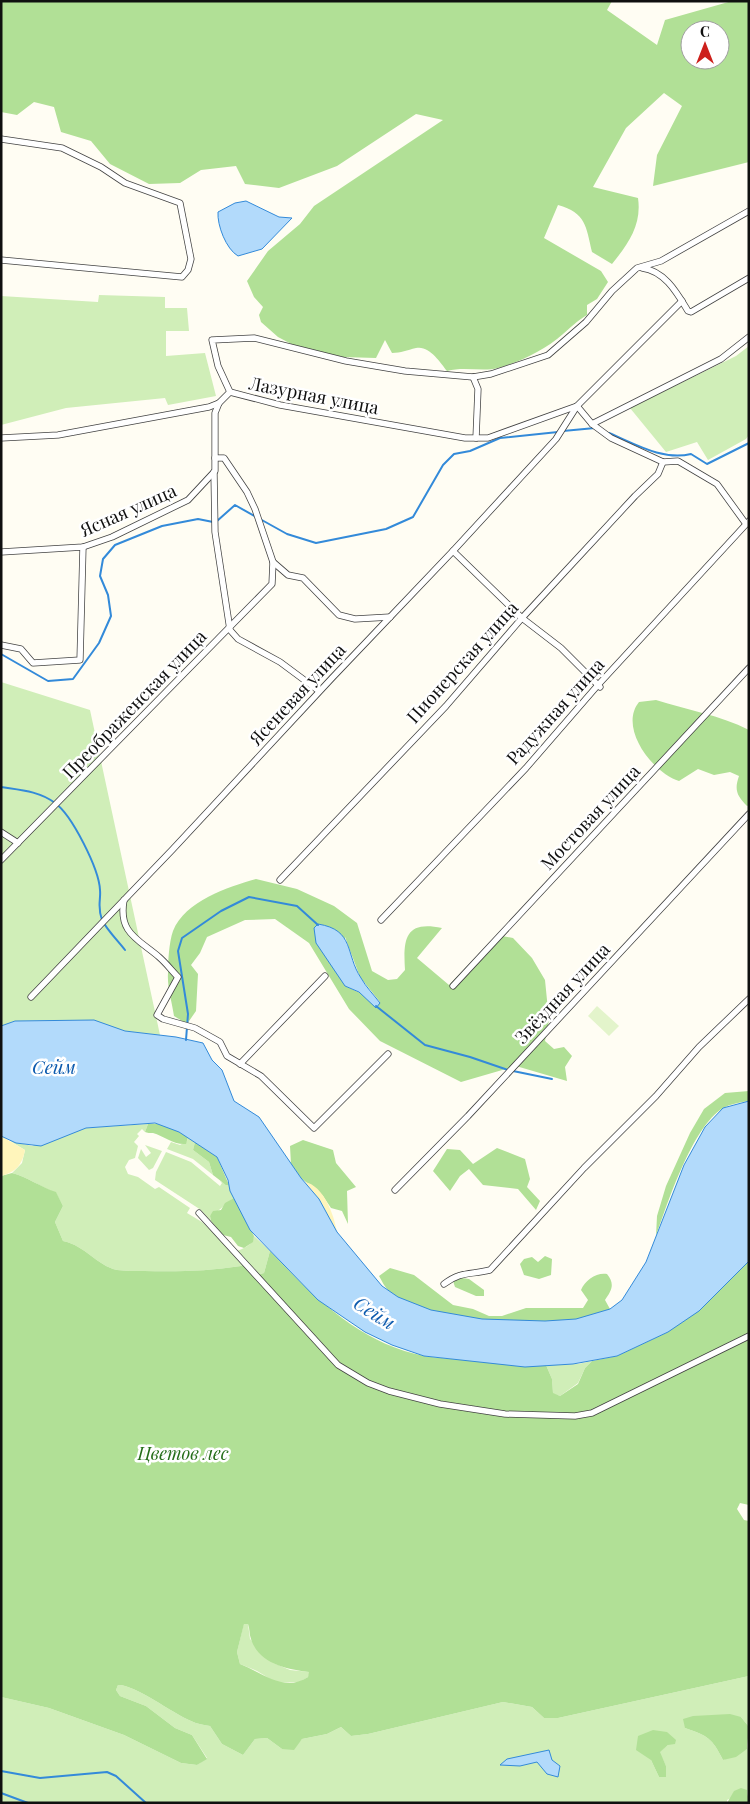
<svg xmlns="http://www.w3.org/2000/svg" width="750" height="1804" font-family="'Playfair Display',serif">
  <rect width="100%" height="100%" fill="#fffdf3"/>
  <g fill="#d0eeb8" fill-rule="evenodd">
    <path d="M99 295 165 297V308H187L189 331H166V356L205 353 216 396 168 405 165 398 66 408 1 425V296L98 302Z"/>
    <path d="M749 346V435L746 439 708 460 697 442 666 452 630 408 736 356Z"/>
    <path d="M1 682 90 710 160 1035 125 1031 83 1020 15 1021 1 1026Z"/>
    <path d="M148 1124 145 1132 142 1129 137 1134 139 1136 134 1142 138 1146 135 1158 129 1160 125 1167 128 1174 138 1177 155 1189 159 1187 190 1208 187 1213 202 1222 235 1252C244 1248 252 1246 254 1236L270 1251 264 1273 255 1275 245 1263 241 1266C208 1271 177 1272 144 1271 135 1271 125 1271 117 1270 96 1265 86 1246 63 1241L55 1222 63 1206 56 1193C40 1187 28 1177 12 1173L22 1163 25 1150 10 1141 32 1146 86 1128Z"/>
    <path d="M188 1137 195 1142 193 1150 209 1162 213 1175 193 1159 167 1149 171 1142 180 1145 187 1141Z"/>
    <path d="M145 1145 162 1151 153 1168 149 1170 138 1158 141 1149 146 1157 151 1153Z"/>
    <path d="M166 1152 191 1162 220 1186 222 1183 220 1181 229 1185 234 1198C224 1204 220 1211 210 1216L211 1221 201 1210 155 1180 156 1172Z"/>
    <path d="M592 1361 585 1368 578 1383 560 1396 553 1394 552 1379 546 1365 578 1364Z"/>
    <path d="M244 1623 248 1624 250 1639 276 1664 290 1670 310 1672 308 1677 300 1682 277 1683 257 1671 240 1664 237 1652Z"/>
    <path d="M749 1676V1727L741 1717 685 1728C708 1736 712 1738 723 1760L747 1749 749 1741V1803L747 1790 727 1800V1803H1V1697L49 1708 124 1735 181 1763 197 1765 207 1758 192 1735 175 1728 146 1706 120 1696 116 1690 118 1685C134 1684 172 1713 191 1721 197 1724 204 1725 210 1726L222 1744 243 1755 255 1739 267 1738 282 1749 297 1744 302 1739 327 1734 341 1727 351 1736 368 1734 503 1702 532 1707 544 1718H558ZM667 1732 668 1745 659 1752 666 1766 659 1777 651 1760Z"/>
  </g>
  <g fill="#b1e096" fill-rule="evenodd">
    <path d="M1 1H612L607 10 657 45 665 20 732 1H749V162L653 186 657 155 682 106 664 93 626 128 593 187 638 198C642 225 628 244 612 264L592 252C586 226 586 213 558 205L544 238 601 271 608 282 597 299 587 305V315C577 321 571 327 563 334 545 350 520 362 498 368 482 372 464 366 447 371 440 362 429 345 416 348 407 350 401 353 392 353L385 340 376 358 343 357 297 347 278 337 261 322 259 315 263 307 254 297 247 281 268 251 300 224 314 206 443 120 416 114 337 166 279 188 245 184 236 166 201 170 180 183 149 184 110 164 91 141 61 132 54 107 34 102 17 115 1 112ZM690 30H720V60H690Z"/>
    <path d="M656 700C687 710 720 715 749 730V805L747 806C737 796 734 790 739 776L730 772 714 775 698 769 679 781C653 773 618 728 639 702Z"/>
    <path d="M256 879 297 889 334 906 357 923 372 971 388 980 397 979 405 970C403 939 405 920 442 928L417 958 449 985 497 935 513 938 532 958 545 980 549 1020 545 1041 554 1049 564 1047 572 1056 565 1067 567 1081 516 1066 461 1082 380 1041 349 1009 309 943 275 919 245 920 207 937 200 953 191 965 198 974 196 1011 187 1024 174 1016C172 1002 167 987 168 973 168 962 169 942 173 931 185 901 228 887 256 879ZM345 937 360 977 380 1002 345 986Z"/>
    <path d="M749 1091V1101C740 1102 731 1104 723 1108 692 1127 668 1202 656 1236L657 1216 666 1186 690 1133 704 1109 725 1093Z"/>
    <path d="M148 1124C163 1122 175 1130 188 1137L186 1144C173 1145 164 1136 153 1133 150 1133 147 1133 145 1132Z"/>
    <path d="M303 1140 333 1150 336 1163 356 1187 347 1191 348 1224 342 1211 331 1208 323 1196 301 1178 291 1164 290 1146Z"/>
    <path d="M195 1142 217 1157 229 1185H226L213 1175 209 1162 193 1150Z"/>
    <path d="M497 1148 525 1159 530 1179 527 1187 540 1201 536 1210 518 1189 483 1185 469 1169 460 1176 450 1191 433 1171 447 1149 460 1150 473 1164Z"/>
    <path d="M12 1173C28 1177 40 1187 56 1192L63 1206 55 1222 63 1241C86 1246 96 1265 117 1270 125 1271 135 1271 144 1271 177 1272 208 1271 241 1266L245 1263 256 1275 264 1273 270 1251C313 1296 360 1344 425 1356 442 1359 460 1359 478 1361 501 1363 522 1368 546 1365L552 1379 553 1393 560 1396 578 1384 585 1368 592 1361 617 1356 668 1332 749 1261V1505L740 1503 737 1509 744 1520 749 1521V1676L558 1718H544L532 1707 503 1702 368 1734 351 1736 341 1727 327 1734 302 1739 294 1750 282 1749 267 1738 255 1739 243 1755 222 1744 210 1726C204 1725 197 1724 191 1721 172 1713 134 1684 118 1685L116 1690 120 1696 146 1706 175 1728 192 1735 207 1759 197 1765 181 1763 124 1735 49 1708 1 1697V1176ZM244 1624H248C250 1629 249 1634 251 1639 259 1664 287 1669 309 1672L308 1677C284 1693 263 1673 240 1664L237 1652Z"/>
    <path d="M234 1198 254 1236 253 1242 244 1248 238 1246 231 1237 223 1235 211 1221 210 1216 213 1211 221 1210 225 1203Z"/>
    <path d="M545 1256 552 1259 551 1275 539 1279 524 1275 520 1264 524 1259 532 1257 538 1262Z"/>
    <path d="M390 1268 414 1275 453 1305 473 1309 489 1316H502L526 1308H583L588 1300 581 1290C585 1280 597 1272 607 1274 615 1284 612 1290 605 1300L610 1309C599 1313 588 1317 577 1319 533 1327 424 1321 390 1292 385 1288 382 1281 379 1276Z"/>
    <path d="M462 1278 469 1279 484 1290V1296H476L455 1287 453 1281Z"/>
    <path d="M730 1714 741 1717 749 1727 747 1749 736 1757 723 1760C712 1738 708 1736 685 1728L683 1719 693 1716Z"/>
    <path d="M653 1730 667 1732 676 1740 675 1744 668 1745 660 1752 666 1766V1777H659L651 1760 636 1750 638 1736Z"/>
    <path d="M741 1788 747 1790 749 1803H727L734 1791Z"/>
  </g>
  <g fill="#fff5bb">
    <path d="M1 1136 25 1150C22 1165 16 1172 1 1176Z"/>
    <path d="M305 1182C324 1186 334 1215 337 1232L319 1199Z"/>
  </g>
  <path fill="#e3f4cb" d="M597 1006 619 1026 609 1036 588 1016Z"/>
  <g fill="#b2dafb" stroke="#338ad9">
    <path d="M246 201 279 217 292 218 262 249 238 256C226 249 217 225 218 212L235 203Z"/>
    <path d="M318 924C355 930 345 954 361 978 366 987 374 995 380 1003L376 1008 359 992 345 986 316 943 314 928Z"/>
    <path d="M94 1020 125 1031 176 1037 203 1043 212 1060 222 1070 234 1101 259 1117 301 1178 319 1199 337 1232 382 1286 398 1297 431 1310 482 1319 545 1321 576 1319 610 1309 622 1300 646 1262 684 1165 705 1127 723 1108 749 1101V1261L699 1311 668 1332 617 1356 573 1364 525 1367 424 1356 392 1345 365 1332 318 1300 250 1230 230 1191 228 1180 217 1157 179 1132 155 1123 86 1128 41 1146 16 1143 1 1136V1026L15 1021Z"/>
    <path d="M549 1750 552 1760 560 1766 558 1777 547 1774 537 1762 520 1766 500 1765 507 1759Z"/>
  </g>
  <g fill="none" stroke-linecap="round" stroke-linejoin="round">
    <g stroke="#338ad9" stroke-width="2">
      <path d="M563 431 595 428"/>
      <path d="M609 433C635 444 663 461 691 454L707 464 749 443"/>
      <path d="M260 519 287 534 316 543 386 529 413 517 443 465 454 454 470 451 500 438 558 432"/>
      <path d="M217 521 235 505 256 517"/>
      <path d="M1 654 48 681 73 679 99 643 111 616 108 595 100 576 103 559 115 545 162 526 198 519 213 522"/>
      <path d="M1 787C20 790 39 791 55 803 72 815 99 869 100 890 101 900 97 907 102 920 107 930 118 941 125 950"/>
      <path d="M376 1006 425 1045 470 1057 508 1070"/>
      <path d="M186 1040 188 1014 178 951 182 938 221 911 249 897 297 906 318 925"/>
      <path d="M513 1071 552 1079"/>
      <path d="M1 1771 40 1778 107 1772 116 1776 146 1803"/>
      <path d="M1 1793 28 1803"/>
    </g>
    <g stroke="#434343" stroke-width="7">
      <g id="minor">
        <path d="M1 139 62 148 101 167 125 183 180 203 191 259 188 270 182 277 1 260"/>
        <path d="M642 268C665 271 677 293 688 311L691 312 749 278"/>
        <path d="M230 392 218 366 212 340 254 338 346 361 405 371 473 377 491 374 548 355 586 322 612 291 637 268 661 261 749 211"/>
        <path d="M592 424 721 359 749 337"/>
        <path d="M1 438 58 435 209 407 219 403 230 392 280 405 465 438H476L478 389 473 377"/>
        <path d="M476 438H488L577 406 592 424 611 438 663 462 678 461 717 484 746 524"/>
        <path d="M215 458H224L247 492 255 509 273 562 288 575 303 578 339 615 355 619 390 617"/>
        <path d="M214 472 215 532 230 630 238 639 280 662 319 691"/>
        <path d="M453 551 522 618 561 648 600 687"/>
        <path d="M1 552 83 547 112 537 188 500 215 471V413L219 403"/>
        <path d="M1 645 21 649 33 663 80 660 83 547"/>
        <path d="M1 832 18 843"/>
        <path d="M1 860 272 584 273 562"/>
        <path d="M280 880 446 706 522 618 635 496 658 474 663 462"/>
        <path d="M124 900C118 933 138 939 159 957 166 963 172 971 178 977L157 1015 163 1019 195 1028 220 1042 227 1056 261 1076 314 1128 388 1054"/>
        <path d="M381 920 526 768 598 685 749 521"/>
        <path d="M453 986 749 668"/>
        <path d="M31 997 173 849 332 678 453 551 556 439 577 406 682 301"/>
        <path d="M240 1064 325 976"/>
        <path d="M395 1190 468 1116 749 814"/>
        <path d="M199 1213 338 1365 368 1383 389 1391 440 1404 505 1414 575 1416 592 1413 749 1336"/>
        <path d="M444 1284C461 1271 470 1275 490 1270L584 1168 656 1096 699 1047 749 999"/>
      </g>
    </g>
    <use href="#minor" stroke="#fff" stroke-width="5.5"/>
  </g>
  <g text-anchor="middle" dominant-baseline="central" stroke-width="5" stroke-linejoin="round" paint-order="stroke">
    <g font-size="18" fill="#101010" stroke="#fff">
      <text transform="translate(314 395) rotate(11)">Лазурная улица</text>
      <text transform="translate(128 510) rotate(-24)">Ясная улица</text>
      <text transform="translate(462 662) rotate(-48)">Пионерская улица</text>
      <text transform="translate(297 694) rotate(-47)">Ясеневая улица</text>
      <text transform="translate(134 704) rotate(-46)">Преображенская улица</text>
      <text transform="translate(555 711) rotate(-48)">Радужная улица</text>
      <text transform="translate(590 817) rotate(-47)">Мостовая улица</text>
      <text transform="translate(562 993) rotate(-47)">Звёздная улица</text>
    </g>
    <g font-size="18" font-style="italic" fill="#256e19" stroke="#fff">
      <text x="183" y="1453">Цветов лес</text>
    </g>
    <g font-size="19" font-style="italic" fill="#0d5bae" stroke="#fff">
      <text x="54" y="1066">Сейм</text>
      <text transform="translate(375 1312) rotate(32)">Сейм</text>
    </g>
  </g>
  <rect width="750" height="1804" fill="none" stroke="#101010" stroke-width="5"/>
  <g transform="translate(705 45)"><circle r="24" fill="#ffffff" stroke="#9f9f9f"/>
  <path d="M0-4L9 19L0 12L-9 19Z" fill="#cd201b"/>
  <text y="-8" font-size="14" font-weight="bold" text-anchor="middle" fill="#101010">С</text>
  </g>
</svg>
